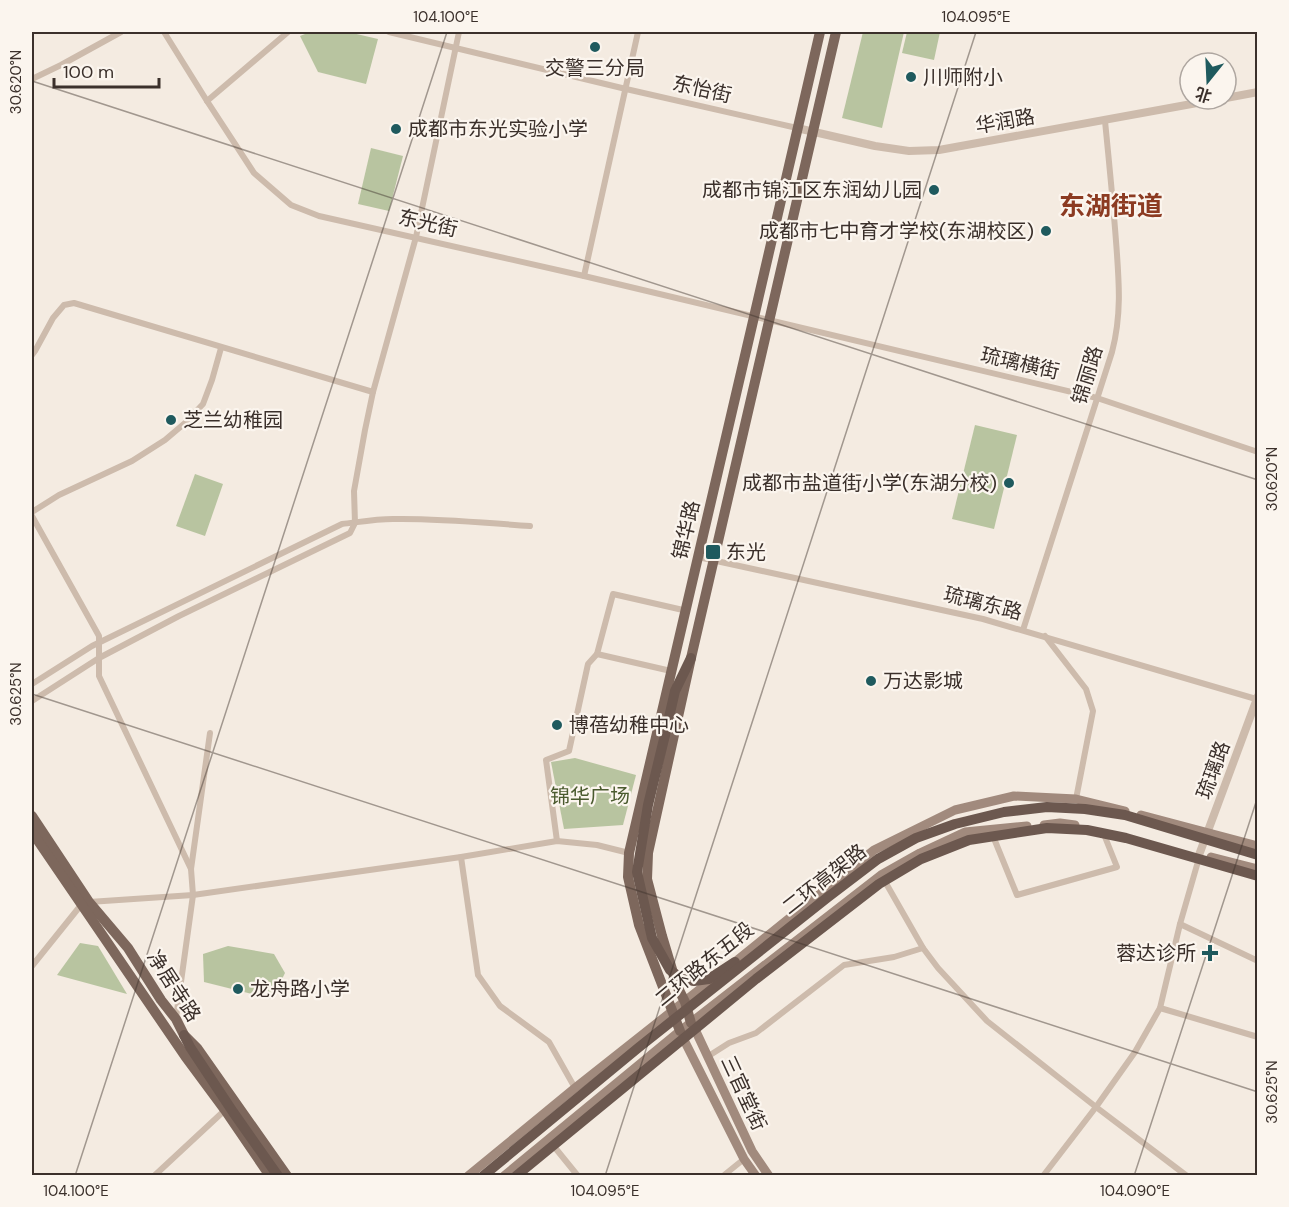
<svg xmlns="http://www.w3.org/2000/svg" width="1289" height="1207" font-family="'DM Sans','Noto Sans SC',sans-serif">
  <rect width="100%" height="100%" fill="#f4ebe1"/>
  <g fill="#b8c4a0">
    <path d="M310 32H348L378 39 366 84 318 72 300 36Z"/>
    <path d="M863 32H904L882 128 842 118Z"/>
    <path d="M907 32H940L934 60 902 53Z"/>
    <path d="M371 148 403 156 389 211 358 204Z"/>
    <path d="M975 425 1017 435 994 529 952 519Z"/>
    <path d="M195 474 223 484 205 536 176 526Z"/>
    <path d="M575 758 636 775 623 825 564 829 551 762Z"/>
    <path d="M80 943 98 946 127 994 57 975Z"/>
    <path d="M228 946 274 954 285 973 272 999 204 982 203 954Z"/>
  </g>
  <g fill="none" stroke-linecap="round" stroke-linejoin="round">
    <g stroke="#cdbbac" stroke-width="6">
      <path d="M164 32 207 101 254 173 291 205 319 216 584 276 1097 398 1258 452"/>
      <path d="M389 32 626 89 797 128"/>
      <path d="M32 79 61 65 121 32"/>
      <path d="M207 101 288 32"/>
      <path d="M584 276 638 32"/>
      <path d="M32 355 35 351 53 318 64 305 74 303 373 392"/>
      <path d="M32 512 59 495 132 461 165 440 185 423 203 404 212 380 221 348"/>
      <path d="M32 516 99 636V676L191 869"/>
      <path d="M698 557 983 619 1256 699"/>
      <path d="M1023 630 1112 352C1122 314 1119 281 1116 241 1113 201 1109 161 1105 121"/>
      <path d="M1045 636 1086 689 1093 711 1076 799"/>
      <path d="M671 671 597 654 613 594 683 610"/>
      <path d="M32 684 92 646 342 524C359 522 376 519 393 519 439 518 485 523 530 526"/>
      <path d="M32 701 99 658 179 616 350 533 355 523 354 491 365 430 373 392 416 237 459 32"/>
      <path d="M993 836 1017 895 1117 867 1103 832"/>
      <path d="M557 841 546 760 569 751 588 664 597 654"/>
      <path d="M461 857 478 975 500 1006 549 1042 575 1088"/>
      <path d="M883 878 923 948 938 968 987 1021 1096 1107 1187 1176"/>
      <path d="M89 902 193 895 461 857 557 841 597 845 629 853"/>
      <path d="M1180 924 1258 961"/>
      <path d="M32 966 81 905"/>
      <path d="M1160 1008 1258 1037"/>
      <path d="M176 1018 193 895 191 869 210 733"/>
      <path d="M707 1057 729 1043 756 1033 844 965 894 957 923 948"/>
      <path d="M552 1144 578 1176"/>
      <path d="M154 1176 225 1110"/>
      <path d="M723 1176 744 1159"/>
      <path d="M1043 1176 1096 1107 1135 1052 1160 1008 1180 924 1199 858"/>
    </g>
    <g stroke="#cdbbac" stroke-width="8">
      <path d="M1226 98 1258 92"/>
      <path d="M797 128 875 146 909 151 939 150 1219 99"/>
      <path d="M1199 855 1258 696"/>
    </g>
    <g stroke="#a18a7d" stroke-width="9">
      <path d="M1141 815 1258 846"/>
      <path d="M1044 825 1060 823 1075 825"/>
      <path d="M1211 857 1258 869"/>
      <path d="M730 966 874 850 955 810 1014 796 1076 799 1125 811"/>
      <path d="M692 1023 752 1151 769 1176"/>
      <path d="M681 1034 744 1159 756 1176"/>
      <path d="M468 1176 575 1088 714 978"/>
      <path d="M504 1176 680 1031 881 875 920 853 965 832 1027 826"/>
    </g>
    <g stroke="#7d675c" stroke-width="10">
      <path d="M32 816 89 902 128 948 161 1000 176 1019 184 1035 197 1048 287 1176"/>
      <path d="M32 832 185 1056 225 1110 270 1176"/>
      <path d="M691 1023 685 1002 677 986 662 936 647 879 648 853 691 658 836 32"/>
      <path d="M680 1031 639 925 628 877 629 853 754 317 820 32"/>
    </g>
    <g stroke="#6c584f" stroke-width="10">
      <path d="M665 735 675 691 691 658"/>
      <path d="M184 1035 190 1047 233 1112 278 1176"/>
    </g>
    <g stroke="#6c584f" stroke-width="10">
      <path d="M665 735 648 805 637 872 652 938 670 970 682 979 694 981 709 979 735 962"/>
      <path d="M483 1176 638 1048 828 897 878 859 916 838 955 824 1004 812 1047 807 1085 809 1125 815 1258 855"/>
      <path d="M516 1176 756 979 879 884 921 859 969 840 1047 828 1087 830 1126 838 1258 876"/>
    </g>
  </g>
  <path fill="none" stroke="#3b302b" stroke-width="1.5" stroke-opacity="0.45" d="M32 81 1258 480M32 694 1258 1092M75 1176 447 32M605 1176 976 32M1134 1176 1258 796"/>
  <g fill="#1f5a5e" stroke="#fbf5ee" stroke-width="2">
    <circle cx="595" cy="47" r="6"/>
    <circle cx="911" cy="77" r="6"/>
    <circle cx="396" cy="129" r="6"/>
    <circle cx="934" cy="190" r="6"/>
    <circle cx="1046" cy="231" r="6"/>
    <circle cx="171" cy="420" r="6"/>
    <circle cx="1009" cy="483" r="6"/>
    <rect x="705" y="544" width="16" height="16" rx="3"/>
    <circle cx="871" cy="681" r="6"/>
    <circle cx="557" cy="725" r="6"/>
    <path d="M1207 944h6v6h6v6h-6v6h-6v-6h-6v-6h6z"/>
    <circle cx="238" cy="989" r="6"/>
  </g>
  <g text-anchor="middle" dominant-baseline="central" stroke-width="4.5" stroke-linejoin="round" paint-order="stroke">
    <g font-size="20" fill="#3b302b" stroke="#fbf5ee" text-anchor="start">
      <text x="595" y="68" text-anchor="middle">交警三分局</text>
      <text x="923" y="77">川师附小</text>
      <text x="408" y="129">成都市东光实验小学</text>
      <text x="922" y="190" text-anchor="end">成都市锦江区东润幼儿园</text>
      <text x="1034" y="231" text-anchor="end">成都市七中育才学校(东湖校区)</text>
      <text x="183" y="420">芝兰幼稚园</text>
      <text x="997" y="483" text-anchor="end">成都市盐道街小学(东湖分校)</text>
      <text x="726" y="552">东光</text>
      <text x="883" y="681">万达影城</text>
      <text x="569" y="725">博蓓幼稚中心</text>
      <text x="1196" y="953" text-anchor="end">蓉达诊所</text>
      <text x="250" y="989">龙舟路小学</text>
    </g>
    <g font-size="20" fill="#3b302b" stroke="#fbf5ee">
      <text transform="translate(702 89) rotate(13)">东怡街</text>
      <text transform="translate(1005 121) rotate(-10)">华润路</text>
      <text transform="translate(428 223) rotate(13)">东光街</text>
      <text transform="translate(1020 363) rotate(13)">琉璃横街</text>
      <text transform="translate(1087 375) rotate(-73)">锦丽路</text>
      <text transform="translate(686 530) rotate(-77)">锦华路</text>
      <text transform="translate(983 603) rotate(14)">琉璃东路</text>
      <text transform="translate(1213 770) rotate(-70)">琉璃路</text>
      <text transform="translate(824 879) rotate(-38)">二环高架路</text>
      <text transform="translate(704 964) rotate(-39)">二环路东五段</text>
      <text transform="translate(174 986) rotate(57)">净居寺路</text>
      <text transform="translate(744 1093) rotate(65)">三官堂街</text>
    </g>
    <g font-size="20" fill="#4a5a2e" stroke="#fbf5ee">
      <text x="590" y="796">锦华广场</text>
    </g>
    <g font-size="26" font-weight="bold" fill="#8c3b22" stroke="#fbf5ee">
      <text x="1111" y="206">东湖街道</text>
    </g>
  </g>
  <rect width="1289" height="1207" fill="none" stroke="#fbf5ee" stroke-width="66"/>
  <g transform="translate(1208 81) rotate(198)"><circle r="28" fill="#fbf5ee" stroke="#aea6a0" stroke-width="1.5"/>
  <path d="M0-4.5L10 22L0 15L-10 22Z" fill="#1f5a5e"/>
  <text y="-9" font-size="16" font-weight="bold" text-anchor="middle" fill="#3b302b">北</text>
  </g>
  <path d="M54 78v9h105v-9" fill="none" stroke="#3b302b" stroke-width="3"/>
  <text x="63" y="78" font-size="18" fill="#3b302b" stroke="#fbf5ee" stroke-width="4.5" paint-order="stroke">100 m</text>
  <rect x="33" y="33" width="1223" height="1141" fill="none" stroke="#3b302b" stroke-width="2"/>
  <g font-size="15" text-anchor="middle" fill="#3b302b">
    <text x="446" y="22">104.100°E</text>
    <text x="976" y="22">104.095°E</text>
    <text transform="translate(16 82) rotate(-90)" y="5">30.620°N</text>
    <text transform="translate(1272 479) rotate(-90)" y="5">30.620°N</text>
    <text transform="translate(16 694) rotate(-90)" y="5">30.625°N</text>
    <text transform="translate(1272 1092) rotate(-90)" y="5">30.625°N</text>
    <text x="76" y="1196">104.100°E</text>
    <text x="605" y="1196">104.095°E</text>
    <text x="1135" y="1196">104.090°E</text>
  </g>
</svg>
